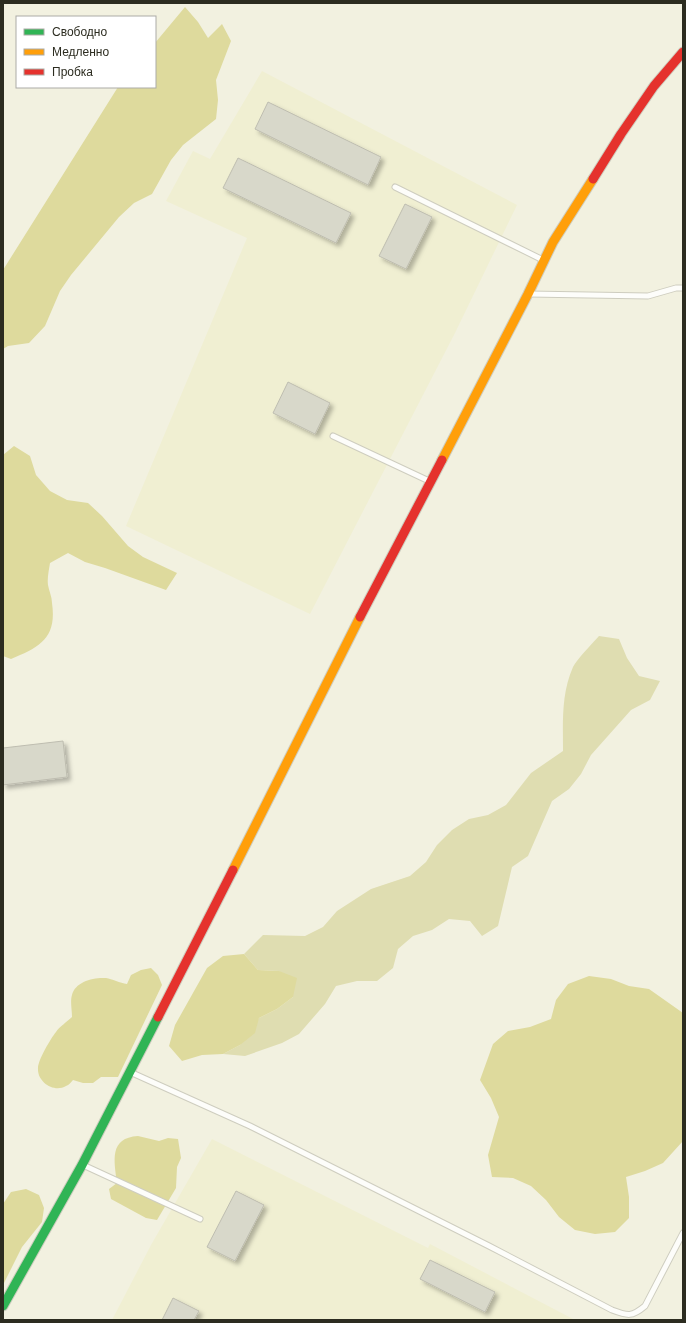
<svg xmlns="http://www.w3.org/2000/svg" width="686" height="1323" font-family="'Work Sans',sans-serif">
  <defs>
    <filter id="shadow"><feDropShadow dx="3.5" dy="3.5" stdDeviation="2" flood-color="#0004"/></filter>
  </defs>
  <rect width="100%" height="100%" fill="#f2f1e0"/>
  <g fill="#f0efd2">
    <path d="M262 71 517 205 455 333 310 614 126 526 247 238 166 201 193 151 210 159Z"/>
    <path d="M212 1139 428 1248 430 1244 575 1320H112L151 1245Z"/>
  </g>
  <path fill="#dfddb1" d="M599 636 619 639 627 658 639 676 660 681 650 700 631 710 591 755 581 774 569 789 552 801 528 856 512 867 498 926 482 936 470 921 449 919 432 930 413 936 398 949 393 968 377 981H357L336 986 325 1004 299 1034 282 1043 245 1056 223 1054 240 1045 259 1018 277 1009 293 997 279 971 258 970 244 954 263 935 305 936 323 927 337 911 371 889 410 876 426 862 437 845 452 830 469 819 488 815 506 805 531 773 563 751C563 723 561 694 573 667 577 659 592 644 599 636Z"/>
  <g fill="#deda9d">
    <path d="M185 7 198 22 208 38 222 24 231 41 216 80 218 100 216 119 183 145 171 160 152 194 134 203 119 217 71 275 60 291 45 326 29 343 8 346 3 349V270L118 87H155V43Z"/>
    <path d="M14 446 30 456 36 475 50 491 67 500 88 503 102 516 128 546 143 557 177 573 166 590 105 568 85 562 68 553 50 563C49 570 47 578 48 585 49 591 52 597 52 603 57 638 40 647 11 659L3 656V455Z"/>
    <path d="M244 954 258 970 279 971 297 978 293 997 277 1009 259 1018 255 1033 240 1045 223 1054 202 1055 182 1061 169 1046 175 1025 207 968 223 956Z"/>
    <path d="M151 968 158 975 162 985 118 1077H101L93 1083H83L73 1080C71 1082 69 1085 66 1086 54 1093 37 1082 38 1068 38 1060 51 1038 56 1032 60 1026 67 1022 72 1017 72 1010 70 1001 72 995 75 982 93 977 106 978 112 979 120 983 127 984L131 975 141 970Z"/>
    <path d="M589 976 611 979 629 986 649 989 683 1013V1141L663 1163 645 1171 626 1177 629 1197V1218L615 1232 595 1234 575 1230 559 1217 546 1200 531 1186 513 1178 492 1177 488 1155 499 1117 491 1098 480 1080 493 1044 508 1031 530 1027 551 1019 556 1000 568 984Z"/>
    <path d="M138 1136 159 1141 168 1138 178 1139 181 1158 177 1167 176 1188 157 1220 146 1218 111 1199 109 1189 117 1183C114 1160 109 1138 138 1136Z"/>
    <path d="M26 1189 39 1195 44 1208 42 1222 22 1247 3 1285V1249L4 1247 3 1244V1204L11 1192Z"/>
  </g>
  <g fill="#d8d8ca" stroke="#bebdb0" filter="url(#shadow)">
    <path d="M268 102 381 157 368 185 255 129Z"/>
    <path d="M238 158 351 213 336 243 223 188Z"/>
    <path d="M405 204 432 217 406 269 379 256Z"/>
    <path d="M288 382 330 403 315 434 273 413Z"/>
    <path d="M63 741 67 777 3 785V748Z"/>
    <path d="M236 1191 264 1205 235 1261 207 1247Z"/>
    <path d="M430 1260 495 1292 485 1312 420 1279Z"/>
    <path d="M173 1298 199 1311 194 1320H162Z"/>
  </g>
  <g fill="none" stroke-linecap="round" stroke-linejoin="round">
    <g stroke="#cecdbf" stroke-width="7">
      <g id="lane">
        <path d="M395 187 543 260"/>
        <path d="M529 294 648 296 676 288H683"/>
        <path d="M333 436 429 481"/>
        <path d="M130 1072 250 1126 489 1246 612 1310C628 1316 632 1317 645 1306L683 1233"/>
        <path d="M83 1165 200 1219"/>
      </g>
    </g>
    <g stroke="#cecdbf" stroke-width="11">
      <path id="fast" d="M3 1306 82 1165 158 1017"/>
    </g>
    <g stroke="#cecdbf" stroke-width="11">
      <g id="slow">
        <path d="M442 460 528 294 553 242 593 179"/>
        <path d="M233 870 360 617"/>
      </g>
    </g>
    <g stroke="#cecdbf" stroke-width="11">
      <g id="jam">
        <path d="M593 179 621 134 654 86 683 52"/>
        <path d="M360 617 442 460"/>
        <path d="M158 1017 233 870"/>
      </g>
    </g>
    <use href="#lane" stroke="#fdfdfa" stroke-width="5"/>
    <use href="#fast" stroke="#30b455" stroke-width="9"/>
    <use href="#slow" stroke="#ff9f0a" stroke-width="9"/>
    <use href="#jam" stroke="#e5322d" stroke-width="9"/>
  </g>
  <rect width="686" height="1323" fill="none" stroke="#2c2c20" stroke-width="8"/>
  <rect x="16" y="16" width="140" height="72" fill="#ffffff" stroke="#ababa6"/>
  <rect x="24" y="29" width="20" height="6" fill="#30b455" stroke="#ababa6"/>
  <text x="52" y="36" font-size="12" fill="#2c2c20">Свободно</text>
  <rect x="24" y="49" width="20" height="6" fill="#ff9f0a" stroke="#ababa6"/>
  <text x="52" y="56" font-size="12" fill="#2c2c20">Медленно</text>
  <rect x="24" y="69" width="20" height="6" fill="#e5322d" stroke="#ababa6"/>
  <text x="52" y="76" font-size="12" fill="#2c2c20">Пробка</text>
</svg>
